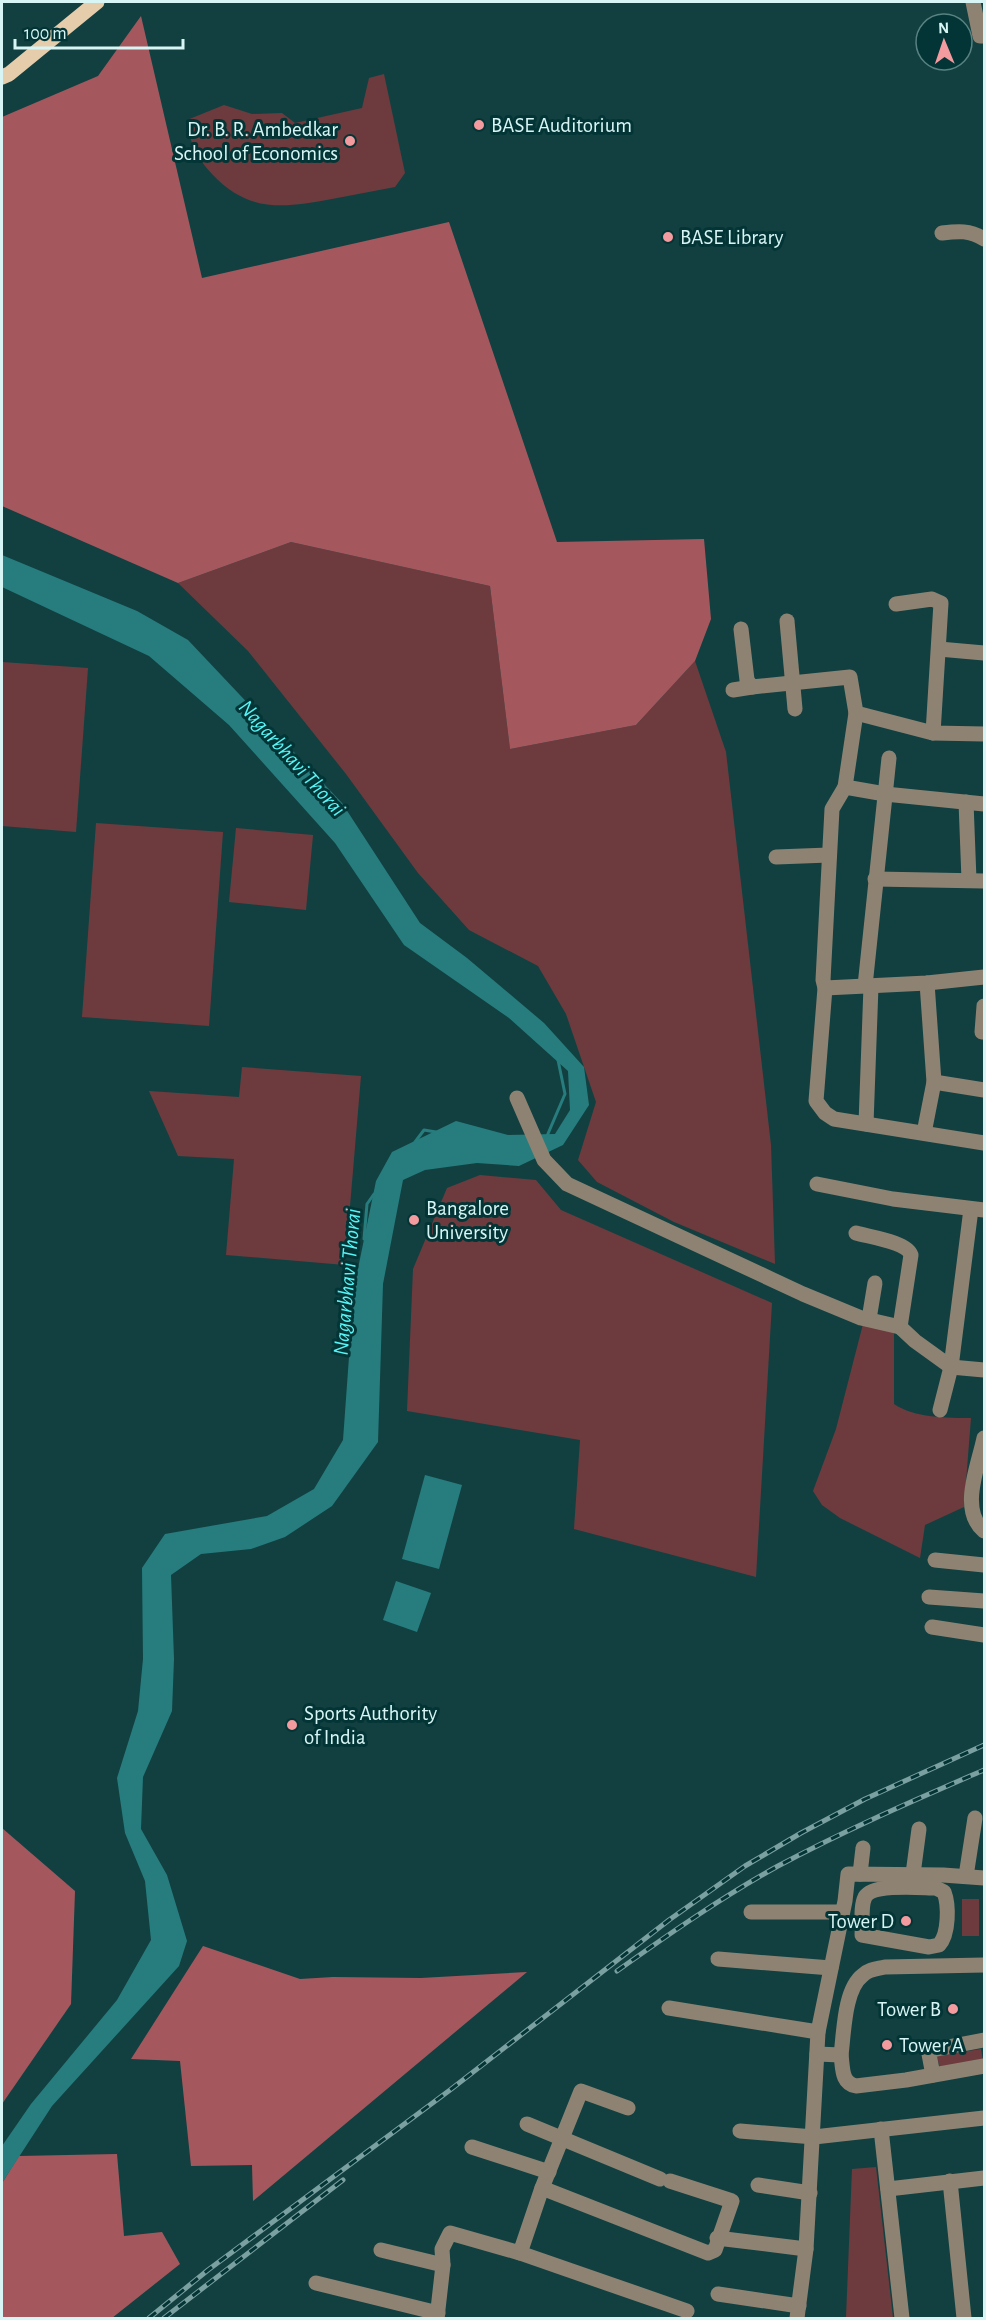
<svg xmlns="http://www.w3.org/2000/svg" width="986" height="2320" font-family="'Alegreya Sans',sans-serif">
  <rect width="100%" height="100%" fill="#124041"/>
  <g fill="#6d3b3e">
    <path d="M384 74 405 173 395 187C374 191 353 195 332 199 283 208 249 213 212 174 197 158 189 142 187 120L224 105 252 114 282 113 295 123 362 108 369 78Z"/>
    <path d="M291 542 490 586 510 749 636 725 695 661 726 752 771 1145 775 1264 674 1222 597 1182 578 1160 596 1102 566 1014 538 966 469 930 418 873 346 774 248 651 178 583Z"/>
    <path d="M2 662 88 668 76 832 2 826Z"/>
    <path d="M96 823 223 832 209 1026 82 1017Z"/>
    <path d="M236 828 313 835 306 910 229 902Z"/>
    <path d="M242 1067 361 1076 345 1265 226 1255 234 1159 178 1156 149 1091 239 1097Z"/>
    <path d="M480 1175 536 1180 561 1210 772 1303 756 1577 574 1529 580 1440 407 1411 413 1269 447 1188Z"/>
    <path d="M863 1324 894 1330V1404C914 1418 947 1418 971 1418L964 1507 925 1525 920 1558 840 1518 822 1505 813 1491 836 1429Z"/>
    <rect x="962" y="1899" width="17" height="37"/>
    <path d="M981 2049 983 2061 940 2069 937 2056Z"/>
    <path d="M876 2167 893 2318H846L852 2169Z"/>
  </g>
  <g fill="#a4585e">
    <path d="M141 16 202 278 449 222 557 542 704 539 711 619 695 661 636 725 510 749 490 586 291 542 178 583 2 506V117L98 76Z"/>
    <path d="M2 1828 75 1891 71 2004 2 2104Z"/>
    <path d="M203 1946 300 1979 333 1977 421 1978 527 1972 253 2201 252 2165 191 2166 180 2061 131 2059Z"/>
    <path d="M117 2154 124 2236 162 2232 180 2264 112 2318H2V2183L19 2156Z"/>
  </g>
  <g fill="#277d7e">
    <path d="M2 555 137 611 188 640 342 803 420 923 467 958 544 1023 584 1067 589 1105 563 1145 519 1166 477 1163 425 1170 403 1180 383 1284 378 1442 332 1506 285 1537 251 1549 201 1554 171 1575 174 1659 172 1711 143 1777 141 1829 167 1875 187 1941 179 1966 52 2106 2 2183V2146L31 2104 117 2000 151 1940 145 1881 125 1833 117 1778 138 1711 143 1659 142 1568 165 1534 267 1516 314 1489 343 1440 354 1288 376 1181 392 1152 456 1121 508 1135 555 1134 570 1110 568 1071 509 1018 404 945 335 843 229 725 149 656 2 587Z"/>
    <path d="M425 1475 462 1485 439 1569 402 1559Z"/>
    <path d="M396 1581 431 1593 417 1632 383 1620Z"/>
  </g>
  <g fill="none" stroke-linecap="round" stroke-linejoin="round">
    <g stroke="#277d7e" stroke-width="3">
      <path d="M547 1136 565 1094 558 1060"/>
      <path d="M415 1142 424 1130 436 1132"/>
      <path d="M364 1239 367 1204 374 1194"/>
    </g>
    <g stroke="#8e8373" stroke-width="15">
      <path d="M973 2 980 36H984"/>
      <path d="M942 233C958 231 970 230 984 239"/>
      <path d="M896 604 932 599 941 603 933 733"/>
      <path d="M787 621 795 709"/>
      <path d="M741 629 747 680 752 687 850 677 856 713 845 787"/>
      <path d="M939 649 984 653"/>
      <path d="M733 690 752 687"/>
      <path d="M856 713 933 733 984 734"/>
      <path d="M966 802 969 880"/>
      <path d="M984 804 885 794 845 787 832 809 823 980 825 988 816 1101 825 1113 834 1119 984 1143"/>
      <path d="M776 857 829 855"/>
      <path d="M875 879 984 881"/>
      <path d="M865 986 889 758"/>
      <path d="M825 988 927 983 984 977"/>
      <path d="M984 1006 982 1032H984"/>
      <path d="M934 1082 984 1090"/>
      <path d="M517 1098 544 1160 567 1184 803 1294 861 1318 900 1327"/>
      <path d="M866 1124 871 986"/>
      <path d="M924 1133 934 1082 927 983"/>
      <path d="M817 1184 893 1199 984 1210"/>
      <path d="M856 1233C870 1237 907 1242 911 1255L900 1327 915 1341 951 1367 984 1370"/>
      <path d="M869 1319 875 1283"/>
      <path d="M940 1410 951 1367 971 1209"/>
      <path d="M984 1438C978 1467 959 1510 984 1531"/>
      <path d="M935 1560 984 1565"/>
      <path d="M929 1597 984 1601"/>
      <path d="M932 1627 984 1635"/>
      <path d="M860 1874 863 1848"/>
      <path d="M913 1874 919 1829"/>
      <path d="M966 1876 975 1818"/>
      <path d="M936 1888 944 1892C949 1905 949 1934 939 1945L929 1947 862 1935C863 1925 860 1907 865 1897 873 1883 921 1888 936 1888Z"/>
      <path d="M751 1912H842"/>
      <path d="M718 1959 831 1968"/>
      <path d="M669 2008 818 2032"/>
      <path d="M817 2054 841 2055C844 2033 844 1989 863 1975 869 1969 877 1969 885 1967L984 1965"/>
      <path d="M841 2055C843 2068 841 2083 856 2086L906 2080 984 2066"/>
      <path d="M933 2075 929 2054 932 2050 984 2040"/>
      <path d="M527 2124 660 2179"/>
      <path d="M881 2129 902 2318"/>
      <path d="M740 2131 814 2137 984 2118"/>
      <path d="M472 2147 549 2172"/>
      <path d="M950 2181 964 2318"/>
      <path d="M758 2185 810 2193"/>
      <path d="M542 2188 708 2253 715 2250 732 2201 670 2181"/>
      <path d="M888 2189 984 2178"/>
      <path d="M717 2238 806 2249"/>
      <path d="M381 2250 443 2265 437 2318"/>
      <path d="M520 2253 687 2311"/>
      <path d="M443 2265 442 2249 450 2233 520 2253 542 2188 581 2091 628 2108"/>
      <path d="M316 2283 438 2313"/>
      <path d="M718 2294 799 2306"/>
      <path d="M797 2318 806 2249 818 2032 845 1901 848 1874 943 1875 984 1878"/>
    </g>
    <path stroke="#e5cdac" stroke-width="15" d="M2 77 9 74 97 2"/>
    <g stroke="#7ba0a1" stroke-width="5">
      <g id="rail">
        <path d="M617 1971C669 1934 722 1897 778 1866 845 1830 915 1800 984 1770"/>
        <path d="M149 2318 208 2270 450 2090 669 1920 745 1866 801 1833 865 1799 984 1745"/>
        <path d="M164 2318 343 2180"/>
      </g>
    </g>
    <use href="#rail" stroke="#043536" stroke-width="3" stroke-dasharray="9" stroke-linecap="butt"/>
  </g>
  <g fill="#f49b9f" stroke="#043536" stroke-width="2">
    <circle cx="479" cy="125" r="6"/>
    <circle cx="350" cy="141" r="6"/>
    <circle cx="668" cy="237" r="6"/>
    <circle cx="414" cy="1220" r="6"/>
    <circle cx="292" cy="1725" r="6"/>
    <circle cx="906" cy="1921" r="6"/>
    <circle cx="953" cy="2009" r="6"/>
    <circle cx="887" cy="2045" r="6"/>
  </g>
  <g text-anchor="middle" dominant-baseline="central" stroke-width="6" stroke-linejoin="round" paint-order="stroke">
    <g font-size="21" fill="#d8f5f5" stroke="#043536" text-anchor="start">
      <text x="491" y="125">BASE Auditorium</text>
      <text x="338" y="129" text-anchor="end">Dr. B. R. Ambedkar<tspan x="338" dy="24">School of Economics</tspan></text>
      <text x="680" y="237">BASE Library</text>
      <text x="426" y="1208">Bangalore<tspan x="426" dy="24">University</tspan></text>
      <text x="304" y="1713">Sports Authority<tspan x="304" dy="24">of India</tspan></text>
      <text x="894" y="1921" text-anchor="end">Tower D</text>
      <text x="941" y="2009" text-anchor="end">Tower B</text>
      <text x="899" y="2045">Tower A</text>
    </g>
    <g font-size="22" font-style="italic" fill="#57f4f6" stroke="#043536">
      <text transform="translate(292 758) rotate(48)">Nagarbhavi Thorai</text>
      <text transform="translate(347 1282) rotate(-85)">Nagarbhavi Thorai</text>
    </g>
  </g>
  <rect width="986" height="2320" fill="none" stroke="#d8f5f5" stroke-width="6"/>
  <g transform="translate(944 42) rotate(358)"><circle r="28" fill="#043536" stroke="#598282" stroke-width="1.5"/>
  <path d="M0-4.5L10 22L0 15L-10 22Z" fill="#f49b9f"/>
  <text y="-9" font-size="16" font-weight="bold" text-anchor="middle" fill="#d8f5f5">N</text>
  </g>
  <path d="M15 39v9h168v-9" fill="none" stroke="#d8f5f5" stroke-width="3"/>
  <text x="24" y="39" font-size="18" fill="#d8f5f5" stroke="#043536" stroke-width="4.5" paint-order="stroke">100 m</text>
</svg>
